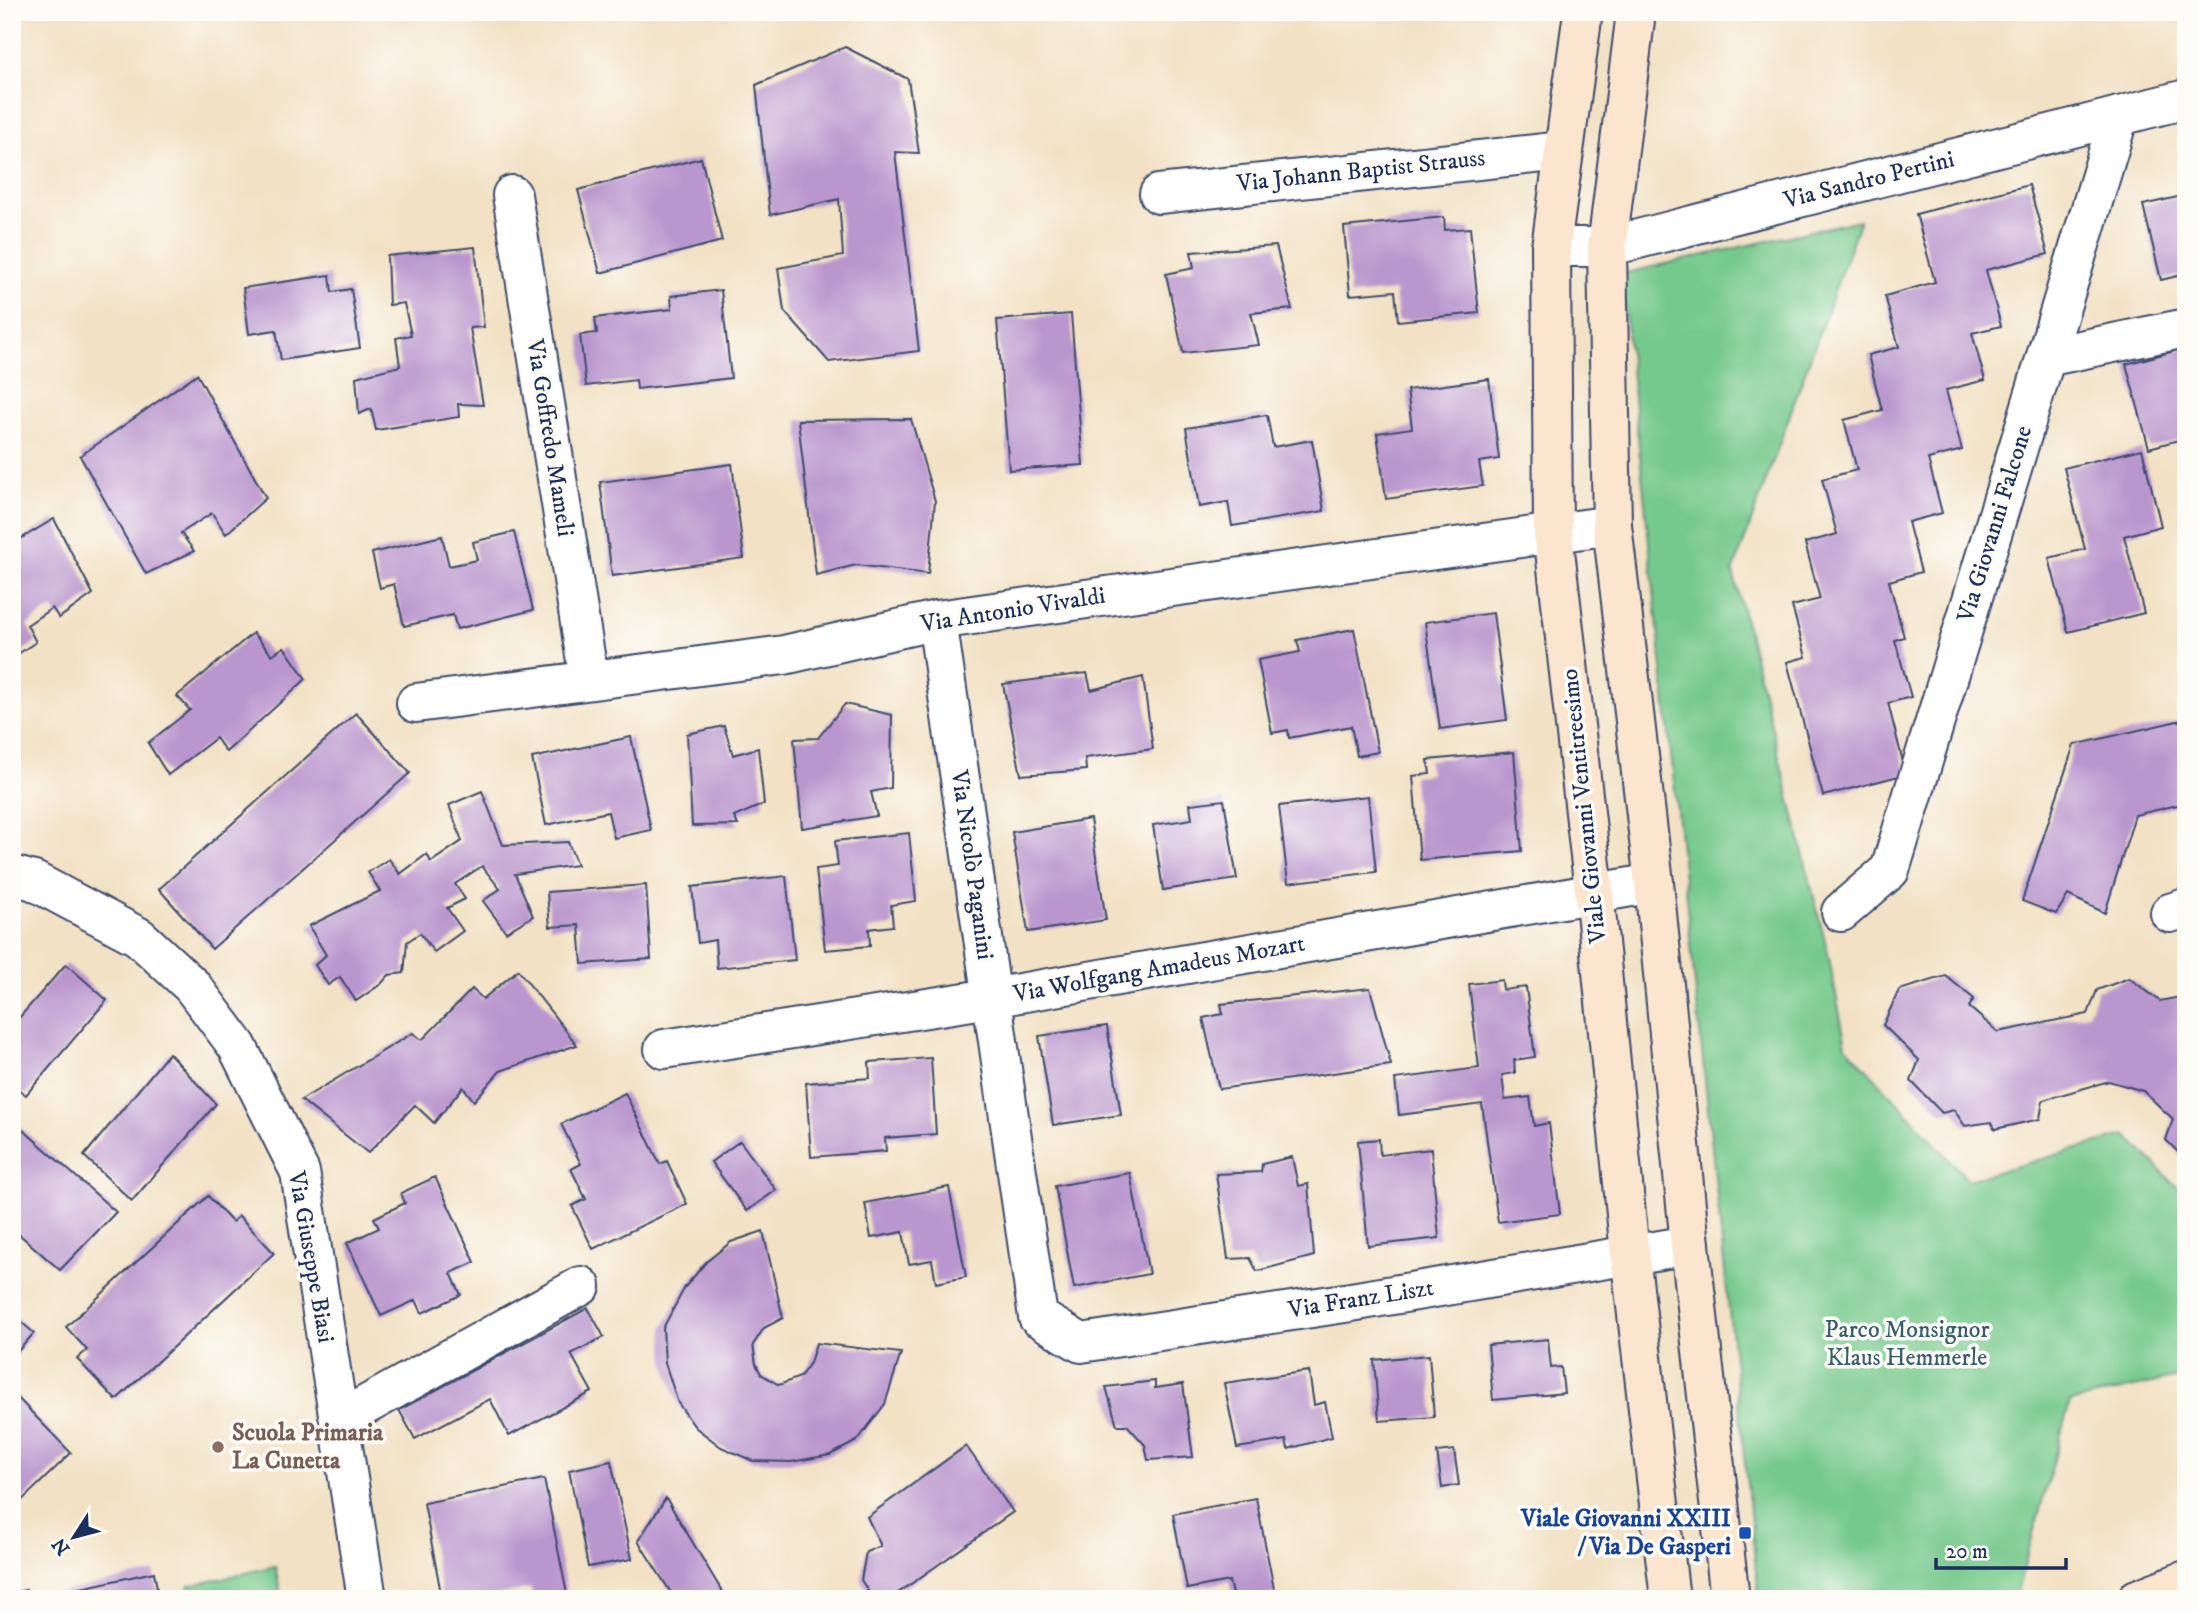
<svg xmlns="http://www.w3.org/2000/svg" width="2198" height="1611" font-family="'IM FELL DW Pica',serif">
  <rect width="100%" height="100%" fill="#fdfcf7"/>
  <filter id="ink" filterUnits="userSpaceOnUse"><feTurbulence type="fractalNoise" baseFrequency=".0143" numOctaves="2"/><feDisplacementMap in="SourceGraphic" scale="14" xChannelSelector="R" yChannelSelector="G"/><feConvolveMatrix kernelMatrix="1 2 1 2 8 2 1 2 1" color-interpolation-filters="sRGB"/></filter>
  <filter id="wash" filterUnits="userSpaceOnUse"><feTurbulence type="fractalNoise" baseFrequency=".00686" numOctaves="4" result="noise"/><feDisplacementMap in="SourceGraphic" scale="28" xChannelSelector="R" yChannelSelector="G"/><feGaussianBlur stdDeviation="1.57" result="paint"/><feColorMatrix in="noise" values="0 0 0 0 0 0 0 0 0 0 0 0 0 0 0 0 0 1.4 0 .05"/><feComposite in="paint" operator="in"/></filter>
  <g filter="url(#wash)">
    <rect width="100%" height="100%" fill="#f2e1c4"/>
    <g fill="#76c98c" stroke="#487c75" stroke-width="2">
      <path d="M1860 220 1733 572 1828 953 1846 1046 1968 1180 2126 1135 2186 1196V1375L2070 1402 2015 1599H1759L1621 274Z"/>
      <path d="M275 1566 282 1599H192L189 1586Z"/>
    </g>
    <g id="blocks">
      <g fill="#ba96ce">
        <path d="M845 47 908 79 919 153 895 152 919 351 829 362 784 311 778 268 843 256 839 199 770 215 756 85Z"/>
        <path d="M701 158 722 241 600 273 578 190Z"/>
        <path d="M2029 185 2048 254 1986 270 2001 326 1972 333 1985 380 1946 390 1962 450 1928 459 1942 513 1908 522 1921 572 1889 581 1904 637 1895 640 1911 697 1888 703 1906 774 1823 796 1787 662 1806 657 1792 606 1820 599 1805 543 1837 534 1822 479 1857 470 1844 420 1882 410 1868 355 1899 347 1885 296 1935 282 1916 214Z"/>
        <path d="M2186 195V274L2161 280 2143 205Z"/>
        <path d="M1444 217 1445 230 1470 228 1479 313 1398 321 1395 291 1350 295 1344 227Z"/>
        <path d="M1276 246 1292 309 1251 313 1259 345 1183 353 1166 274 1194 268 1191 252Z"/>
        <path d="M475 247 484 327 470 328 483 405 458 404 459 417 376 430 371 409 359 414 356 377 400 366 396 338 411 335 404 303 389 305 387 256Z"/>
        <path d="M330 275 332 292 351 289 360 348 281 360 276 330 249 334 243 288Z"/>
        <path d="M721 290 731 378 637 389 636 380 586 386 580 335 597 333 595 318 672 309 671 296Z"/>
        <path d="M1071 314 1083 465 1009 470 997 320Z"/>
        <path d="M2186 348V438L2149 448 2126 364Z"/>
        <path d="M197 374 266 498 226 534 212 513 181 533 194 551 146 574 80 456Z"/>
        <path d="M1489 379 1499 459 1479 462 1483 486 1386 499 1377 433 1412 428 1407 390Z"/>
        <path d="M1267 415 1273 447 1312 440 1324 511 1232 526 1228 502 1199 507 1186 428Z"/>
        <path d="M911 419 935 501 928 574 856 565 816 575 798 420Z"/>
        <path d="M2142 449 2161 526 2124 536 2144 613 2068 632 2049 558 2085 549 2064 468Z"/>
        <path d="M732 464 744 558 612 576 600 482Z"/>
        <path d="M54 519 93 594 59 618 52 608 27 625 36 642 18 654 12 666V544Z"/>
        <path d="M514 532 533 610 457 629 453 615 404 626 394 584 380 588 372 553 442 536 449 566 477 560 473 542Z"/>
        <path d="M1493 613 1507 720 1440 729 1425 622Z"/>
        <path d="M1354 629 1378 752 1357 756 1351 726 1289 738 1288 730 1272 733 1258 660 1300 652 1297 640Z"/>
        <path d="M253 633 272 655 284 647 306 679 226 752 216 738 168 775 148 743 190 710 177 696Z"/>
        <path d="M1087 673 1091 690 1143 677 1153 749 1085 758 1086 770 1021 775 1003 684Z"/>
        <path d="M845 704 892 715 891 788 871 792 877 816 802 828 794 739 818 738Z"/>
        <path d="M356 713 410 773 212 949 159 889Z"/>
        <path d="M2186 719V803L2135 815 2105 913 2068 895 2056 914 2022 901 2074 745Z"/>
        <path d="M724 726 733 755 758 748 764 804 734 817 738 825 692 826 687 734Z"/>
        <path d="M631 737 651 830 614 838 608 812 546 825 532 758Z"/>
        <path d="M1514 752 1522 851 1420 860 1413 776 1430 774 1428 760Z"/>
        <path d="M482 791 503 845 568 842 577 865 515 874 533 916 506 932 483 901 500 889 482 866 455 884 465 899 447 908 463 931 434 952 420 933 407 942 404 973 389 975 381 984 356 1001 340 977 328 985 315 965 326 955 309 926 380 891 368 872 389 859 400 874 427 854 431 862 462 841 449 805Z"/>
        <path d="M1368 796 1376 872 1288 883 1279 806Z"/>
        <path d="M1224 800 1237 879 1163 890 1153 825 1192 819 1190 804Z"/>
        <path d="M1090 819 1106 920 1028 932 1012 832Z"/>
        <path d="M909 833 916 901 891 905 893 926 869 929 870 946 825 950 816 869 838 866 835 841Z"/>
        <path d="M786 876 795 960 717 968 715 940 698 943 692 887Z"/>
        <path d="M646 885 651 959 582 964 579 925 550 927 547 892Z"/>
        <path d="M66 964 107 1000 26 1095 12 1085V1026Z"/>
        <path d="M518 970 577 1045 500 1071 474 1101 463 1087 434 1123 415 1105 368 1153 301 1100 413 1033 422 1040 472 989 483 999Z"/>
        <path d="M1946 976 1974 999 1969 1007 1998 1032 2088 1014 2097 990 2129 978 2160 1001 2186 996V1160L2166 1140 2173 1119 2143 1091 2109 1081 2043 1100 2040 1119 1995 1129 1991 1122 1965 1126 1954 1110 1942 1113 1911 1081 1919 1060 1883 1025 1899 990Z"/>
        <path d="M1502 980 1503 990 1526 987 1535 1057 1514 1060 1515 1073 1502 1075 1505 1100 1530 1097 1534 1126 1549 1123 1560 1214 1498 1222 1482 1104 1399 1115 1395 1079 1479 1068 1469 984Z"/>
        <path d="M1370 988 1391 1065 1219 1089 1203 1018 1223 1014 1221 1004Z"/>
        <path d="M1107 1026 1121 1115 1053 1125 1039 1036Z"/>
        <path d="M169 1053 216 1104 132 1201 84 1156Z"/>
        <path d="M931 1058 936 1134 885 1138 886 1151 811 1157 806 1083 870 1078 869 1062Z"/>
        <path d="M625 1093 660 1164 667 1161 687 1204 593 1249 572 1206 586 1199 571 1169 581 1164 561 1124Z"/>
        <path d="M12 1120 116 1212 60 1270 12 1228Z"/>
        <path d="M1379 1139 1380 1155 1431 1149 1439 1238 1368 1246 1358 1141Z"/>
        <path d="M740 1141 776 1190 747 1211 711 1162Z"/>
        <path d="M1292 1157 1298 1186 1308 1184 1314 1256 1257 1271 1250 1258 1228 1259 1216 1174 1261 1172 1262 1164Z"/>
        <path d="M1130 1173 1149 1274 1074 1288 1055 1186Z"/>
        <path d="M435 1177 475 1262 451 1273 461 1295 422 1313 416 1300 381 1316 347 1243 379 1228 374 1218 405 1203 401 1193Z"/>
        <path d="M949 1187 966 1277 936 1283 932 1260 909 1264 903 1232 871 1238 865 1203Z"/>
        <path d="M208 1196 232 1222 239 1216 274 1253 116 1400 77 1359 87 1350 66 1327Z"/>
        <path d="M763 1231 783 1318 764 1328 753 1345 756 1364 761 1374 779 1385 800 1377 810 1363 816 1343 901 1353 885 1404 857 1441 830 1455 791 1462 753 1461 721 1447 695 1427 678 1403 665 1363 663 1328 685 1287 706 1262 731 1242Z"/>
        <path d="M588 1308 604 1337 571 1354 592 1392 509 1436 490 1399 415 1439 399 1410Z"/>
        <path d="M12 1314 34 1333 12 1358Z"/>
        <path d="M1548 1339 1551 1368 1561 1367 1564 1393 1493 1400 1488 1345Z"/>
        <path d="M1429 1355 1434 1417 1379 1421 1374 1360Z"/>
        <path d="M1309 1371 1314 1405 1325 1402 1332 1437 1288 1449 1286 1440 1237 1448 1224 1383Z"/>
        <path d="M1155 1381V1388L1183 1384 1193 1457 1148 1460 1145 1445 1127 1425H1117L1106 1387Z"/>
        <path d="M12 1392 71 1453 12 1510Z"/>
        <path d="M966 1446 1013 1512 894 1596 896 1599H858L868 1591 861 1580 866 1552 881 1546 867 1517Z"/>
        <path d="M1454 1450 1459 1485 1442 1488 1437 1452Z"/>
        <path d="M611 1461 632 1559 588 1567 569 1470Z"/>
        <path d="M544 1479 568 1599H532L531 1588 478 1599H442L424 1503Z"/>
        <path d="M666 1498 723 1593 722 1599H675L638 1541Z"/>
        <path d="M1256 1498 1275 1594 1249 1599H1233L1229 1581 1187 1589 1173 1514Z"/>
        <path d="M154 1572 159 1599H59L58 1593Z"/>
        <path d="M26 1590 28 1599H12V1593Z"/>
      </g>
    </g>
  </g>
  <g filter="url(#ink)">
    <use href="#blocks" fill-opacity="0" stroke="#3b4a6d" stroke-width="2"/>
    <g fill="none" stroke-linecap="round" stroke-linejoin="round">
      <g stroke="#3b4a6d" stroke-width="42">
        <g id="street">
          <path d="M1159 194 1563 151"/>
          <path d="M512 195 589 680"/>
          <path d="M1551 247H1607L2186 99"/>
          <path d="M2046 357 2186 328"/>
          <path d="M937 620 1038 1317 1081 1343 1351 1302 1690 1245"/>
          <path d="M416 703 784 655 937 620 1612 525"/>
          <path d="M12 875 34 881 139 937 192 986 237 1046 300 1172 367 1599"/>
          <path d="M1841 912 1890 870 2119 116"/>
          <path d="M2170 913 2186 908"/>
          <path d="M664 1049 991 998 1654 883"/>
          <path d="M339 1420 581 1286"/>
        </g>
      </g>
      <g stroke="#3b4a6d" stroke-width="42">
        <g id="secondary">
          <path d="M1583 12 1551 247 1553 533 1594 891 1630 1254 1670 1599"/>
          <path d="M1636 12 1607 247 1612 525 1654 883 1690 1245 1730 1599"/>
          <path d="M2137 1599 2186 1580"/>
        </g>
      </g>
      <use href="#street" stroke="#fff" stroke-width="38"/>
      <use href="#secondary" stroke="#fbe5cf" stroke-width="38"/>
    </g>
  </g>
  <circle fill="#8d6e63" stroke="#fdfcf7" stroke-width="2.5" cx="218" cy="1447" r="7"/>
  <rect fill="#1a4fb4" stroke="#fdfcf7" stroke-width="2.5" x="1738" y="1526" width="14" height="14" rx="3.5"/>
  <g text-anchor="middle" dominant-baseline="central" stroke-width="7" stroke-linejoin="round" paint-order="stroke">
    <g font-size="24" fill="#1b2f5e" stroke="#fdfcf7">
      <text transform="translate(1361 171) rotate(-6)">Via Johann Baptist Strauss</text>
      <text transform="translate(1869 180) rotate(-14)">Via Sandro Pertini</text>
      <text transform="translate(550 438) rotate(81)">Via Goffredo Mameli</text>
      <text transform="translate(1995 524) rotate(-73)">Via Giovanni Falcone</text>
      <text transform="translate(1013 610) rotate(-9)">Via Antonio Vivaldi</text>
      <text transform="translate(1584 806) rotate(-96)">Viale Giovanni Ventitreesimo</text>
      <text transform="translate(972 865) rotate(82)">Via Nicolò Paganini</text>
      <text transform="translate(1159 969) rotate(-10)">Via Wolfgang Amadeus Mozart</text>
      <text transform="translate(311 1257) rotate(80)">Via Giuseppe Biasi</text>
      <text transform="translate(1361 1299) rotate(-9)">Via Franz Liszt</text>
    </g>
    <g font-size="24" fill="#365d6c" stroke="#fdfcf7">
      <text x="1907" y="1330">Parco Monsignor<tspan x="1907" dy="28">Klaus Hemmerle</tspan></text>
    </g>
    <g font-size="24" font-weight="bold" fill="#785e54" stroke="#fdfcf7" text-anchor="start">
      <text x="232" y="1433">Scuola Primaria<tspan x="232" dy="28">La Cunetta</tspan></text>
    </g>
    <g font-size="24" font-weight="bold" fill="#164399" stroke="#fdfcf7" text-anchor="end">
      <text x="1731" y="1519">Viale Giovanni XXIII<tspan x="1731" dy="28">/ Via De Gasperi</tspan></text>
    </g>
  </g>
  <rect width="2198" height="1611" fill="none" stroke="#fdfcf7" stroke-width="42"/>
  <g transform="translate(74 1537) rotate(234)" stroke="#fdfcf7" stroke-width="5" paint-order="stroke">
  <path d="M0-5L12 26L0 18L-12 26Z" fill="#1b2f5e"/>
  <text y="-10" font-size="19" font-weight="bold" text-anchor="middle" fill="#1b2f5e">N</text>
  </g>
  <path d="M1936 1558v10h130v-10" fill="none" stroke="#1b2f5e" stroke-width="3.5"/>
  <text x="1946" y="1558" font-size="21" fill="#1b2f5e" stroke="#fdfcf7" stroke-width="5" paint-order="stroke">20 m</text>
</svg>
